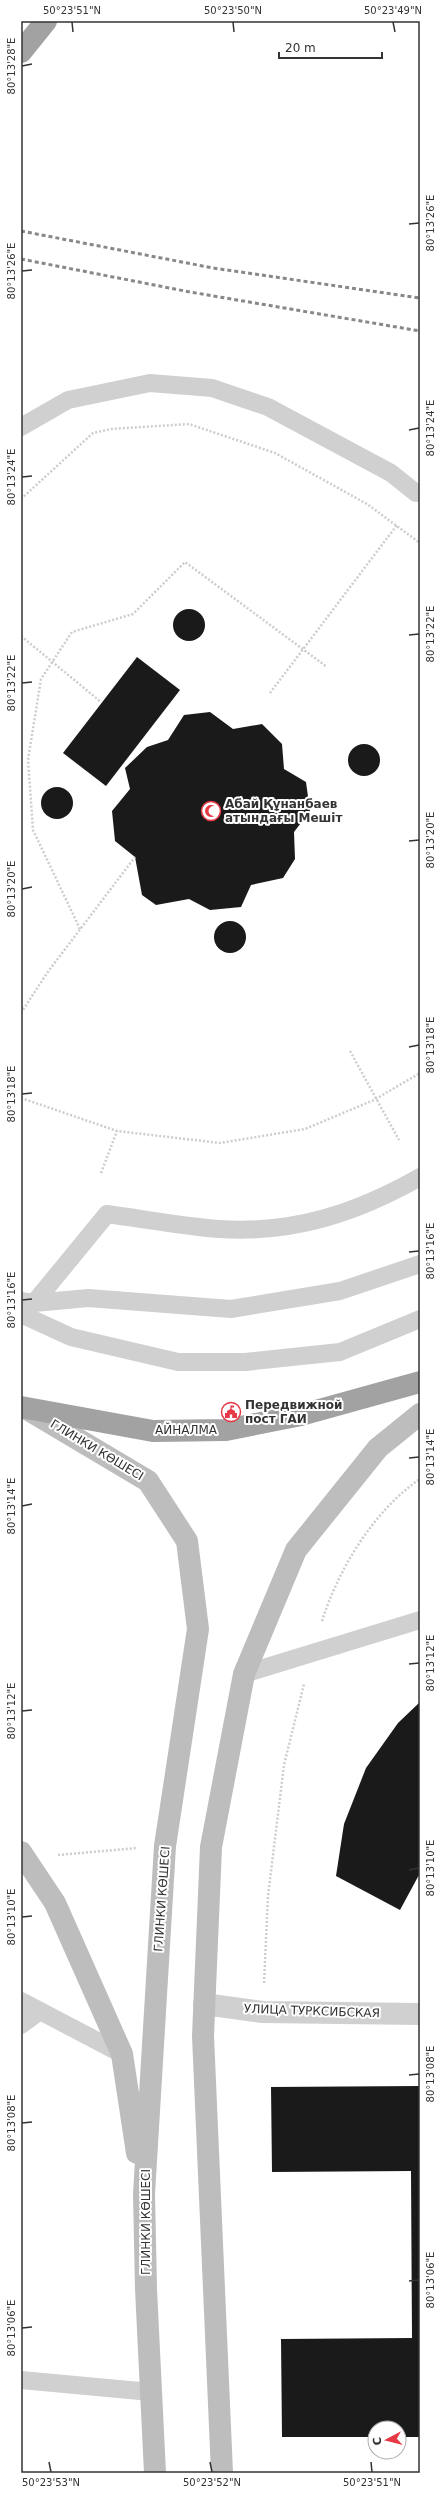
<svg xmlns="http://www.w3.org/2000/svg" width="441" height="2494" font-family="'DejaVu Sans',sans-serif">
  <rect width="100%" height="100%" fill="#fff"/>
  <g fill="#1a1a1a">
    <circle cx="189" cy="625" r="16"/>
    <path d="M137 657 180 690 106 786 63 753Z"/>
    <path d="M210 712 233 729 262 724 282 744 284 769 306 782 310 811 294 832 295 859 283 878 251 885 241 907 210 910 189 899 156 905 142 895 135 857 115 841 112 811 130 789 125 768 147 747 168 740 184 715Z"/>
    <circle cx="364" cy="760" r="16"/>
    <circle cx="57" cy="803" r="16"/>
    <circle cx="230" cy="937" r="16"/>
    <path d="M420 1702V1873L400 1910 336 1876 344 1824 366 1768 398 1723Z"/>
    <path d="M420 2086V2437H399V2428H375V2437H282L281 2339 412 2338 411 2171 272 2172 271 2087Z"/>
  </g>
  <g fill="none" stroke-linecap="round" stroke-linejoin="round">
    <g stroke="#cdcdcd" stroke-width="2.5" stroke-dasharray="2 2" stroke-linecap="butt">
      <path d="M21 499 93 433 111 429 189 424 275 453 367 504 420 543"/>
      <path d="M21 636 101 702"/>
      <path d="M270 693 397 525"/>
      <path d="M80 929 33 830 28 760 41 679 72 632 133 614 185 562 327 667"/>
      <path d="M21 1013 47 973 135 857"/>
      <path d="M350 1051 399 1140"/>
      <path d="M21 1098 117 1131 220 1143 305 1129 374 1100 420 1073"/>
      <path d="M101 1173 117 1131"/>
      <path d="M322 1621C338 1570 374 1510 420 1479"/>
      <path d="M58 1855 137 1848"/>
      <path d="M264 1983 268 1896 284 1765 304 1684"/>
    </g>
    <g stroke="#d0d0d0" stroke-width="18">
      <path d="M21 427 68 400 150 383 212 388 268 407 391 473 416 493 420 492"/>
      <path d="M21 1301 34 1303 88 1298 231 1309 340 1291 420 1264"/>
      <path d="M34 1303 107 1214C144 1219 182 1226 219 1229 293 1234 357 1213 420 1177"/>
      <path d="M21 1314 71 1337 178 1362H245L340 1352 420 1319"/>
      <path d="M244 1674 420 1620"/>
      <path d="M21 2001 122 2054"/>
      <path d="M21 2025 40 2011"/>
      <path d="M21 2380 151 2392"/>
    </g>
    <path stroke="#d0d0d0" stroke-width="22" d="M204 2004 263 2012 420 2014"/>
    <g stroke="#bdbdbd" stroke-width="22">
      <path d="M27 1409 148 1481 187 1541 198 1629 165 1846 144 2194 146 2289 155 2473"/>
      <path d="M21 1852 55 1903 122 2054 137 2153"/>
      <path d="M222 2473 203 2036 211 1847 244 1674 296 1550 378 1448 420 1414"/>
    </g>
    <g stroke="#a2a2a2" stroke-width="22">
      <path d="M21 52 46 21"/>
      <path d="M21 1407 153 1431 226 1430 301 1415 420 1382"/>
    </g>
    <g stroke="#888" stroke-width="3" stroke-dasharray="4 3" stroke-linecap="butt">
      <path d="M21 231 213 268 420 298"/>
      <path d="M21 259 190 292 420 331"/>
    </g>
  </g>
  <path fill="none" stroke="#333" stroke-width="1.5" d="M72 22 73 32M233 22 234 32M393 22 395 32M22 66 32 64M409 224 419 223M22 271 32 270M409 430 419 428M22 477 32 476M409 635 419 634M22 683 32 682M409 841 419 840M22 889 32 887M409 1047 419 1045M22 1094 32 1093M409 1252 419 1251M22 1300 32 1299M409 1458 419 1457M22 1506 32 1504M409 1664 419 1663M22 1711 32 1710M409 1870 419 1868M22 1917 32 1916M409 2075 419 2074M22 2123 32 2122M409 2281 419 2280M22 2328 32 2327M49 2462 51 2472M210 2462 212 2472M371 2462 372 2472"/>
  <defs>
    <g id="mosque-ring" transform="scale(1)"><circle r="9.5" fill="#fff" stroke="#e63946" stroke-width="1.5"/><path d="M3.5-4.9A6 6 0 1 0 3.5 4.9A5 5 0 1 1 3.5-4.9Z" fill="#e63946"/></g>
    <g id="civic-ring" transform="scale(1)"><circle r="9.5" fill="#fff" stroke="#e63946" stroke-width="1.5"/><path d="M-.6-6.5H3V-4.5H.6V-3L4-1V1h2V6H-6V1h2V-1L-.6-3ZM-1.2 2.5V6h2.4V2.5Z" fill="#e63946"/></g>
  </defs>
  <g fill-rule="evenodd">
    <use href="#mosque-ring" x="211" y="811"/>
    <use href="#civic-ring" x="231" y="1412"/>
  </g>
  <g text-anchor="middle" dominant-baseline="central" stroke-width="4" stroke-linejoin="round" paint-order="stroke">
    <g font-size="12" font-weight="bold" fill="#333" stroke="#fff" text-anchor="start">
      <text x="225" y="804">Абай Құнанбаев<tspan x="225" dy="14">атындағы Мешіт</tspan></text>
      <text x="245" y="1405">Передвижной<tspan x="245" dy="14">пост ГАИ</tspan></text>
    </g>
    <g font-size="12" fill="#333" stroke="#fff">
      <text x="186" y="1430">АЙНАЛМА</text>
      <text transform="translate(97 1450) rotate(31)">ГЛИНКИ КӨШЕСІ</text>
      <text transform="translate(162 1899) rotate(-86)">ГЛИНКИ КӨШЕСІ</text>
      <text transform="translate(312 2011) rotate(2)">УЛИЦА ТУРКСИБСКАЯ</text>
      <text transform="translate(146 2222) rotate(-90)">ГЛИНКИ КӨШЕСІ</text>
    </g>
  </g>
  <rect width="441" height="2494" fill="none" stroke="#ffffff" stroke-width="44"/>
  <g transform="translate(387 2440) rotate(263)"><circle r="19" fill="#ffffff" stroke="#adadad"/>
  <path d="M0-3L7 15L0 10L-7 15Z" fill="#e63946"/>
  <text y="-6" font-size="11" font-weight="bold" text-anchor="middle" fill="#333333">С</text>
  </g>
  <path d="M279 52v6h103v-6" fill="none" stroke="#333333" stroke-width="2"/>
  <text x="285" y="52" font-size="12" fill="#333333" stroke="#ffffff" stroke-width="3" paint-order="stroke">20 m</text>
  <rect x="22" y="22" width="397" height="2450" fill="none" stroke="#333" stroke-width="1.5"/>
  <g font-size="10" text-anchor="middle" fill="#333">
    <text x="72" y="14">50°23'51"N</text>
    <text x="233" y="14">50°23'50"N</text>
    <text x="393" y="14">50°23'49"N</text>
    <text transform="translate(11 66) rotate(-90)" y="4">80°13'28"E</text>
    <text transform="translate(430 223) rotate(-90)" y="4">80°13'26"E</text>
    <text transform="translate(11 271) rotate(-90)" y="4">80°13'26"E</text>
    <text transform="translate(430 428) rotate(-90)" y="4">80°13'24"E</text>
    <text transform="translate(11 477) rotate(-90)" y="4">80°13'24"E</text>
    <text transform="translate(430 634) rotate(-90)" y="4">80°13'22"E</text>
    <text transform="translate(11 683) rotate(-90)" y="4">80°13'22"E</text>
    <text transform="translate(430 840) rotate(-90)" y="4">80°13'20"E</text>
    <text transform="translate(11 889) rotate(-90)" y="4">80°13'20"E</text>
    <text transform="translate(430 1045) rotate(-90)" y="4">80°13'18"E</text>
    <text transform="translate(11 1094) rotate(-90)" y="4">80°13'18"E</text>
    <text transform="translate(430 1251) rotate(-90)" y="4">80°13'16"E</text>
    <text transform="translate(11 1300) rotate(-90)" y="4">80°13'16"E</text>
    <text transform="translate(430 1457) rotate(-90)" y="4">80°13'14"E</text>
    <text transform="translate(11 1506) rotate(-90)" y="4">80°13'14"E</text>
    <text transform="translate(430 1663) rotate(-90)" y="4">80°13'12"E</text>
    <text transform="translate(11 1711) rotate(-90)" y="4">80°13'12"E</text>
    <text transform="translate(430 1868) rotate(-90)" y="4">80°13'10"E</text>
    <text transform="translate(11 1917) rotate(-90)" y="4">80°13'10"E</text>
    <text transform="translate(430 2074) rotate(-90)" y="4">80°13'08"E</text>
    <text transform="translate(11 2123) rotate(-90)" y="4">80°13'08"E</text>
    <text transform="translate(430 2280) rotate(-90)" y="4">80°13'06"E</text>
    <text transform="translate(11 2328) rotate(-90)" y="4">80°13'06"E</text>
    <text x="51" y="2486">50°23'53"N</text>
    <text x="212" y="2486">50°23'52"N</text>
    <text x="372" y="2486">50°23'51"N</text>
  </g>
</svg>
